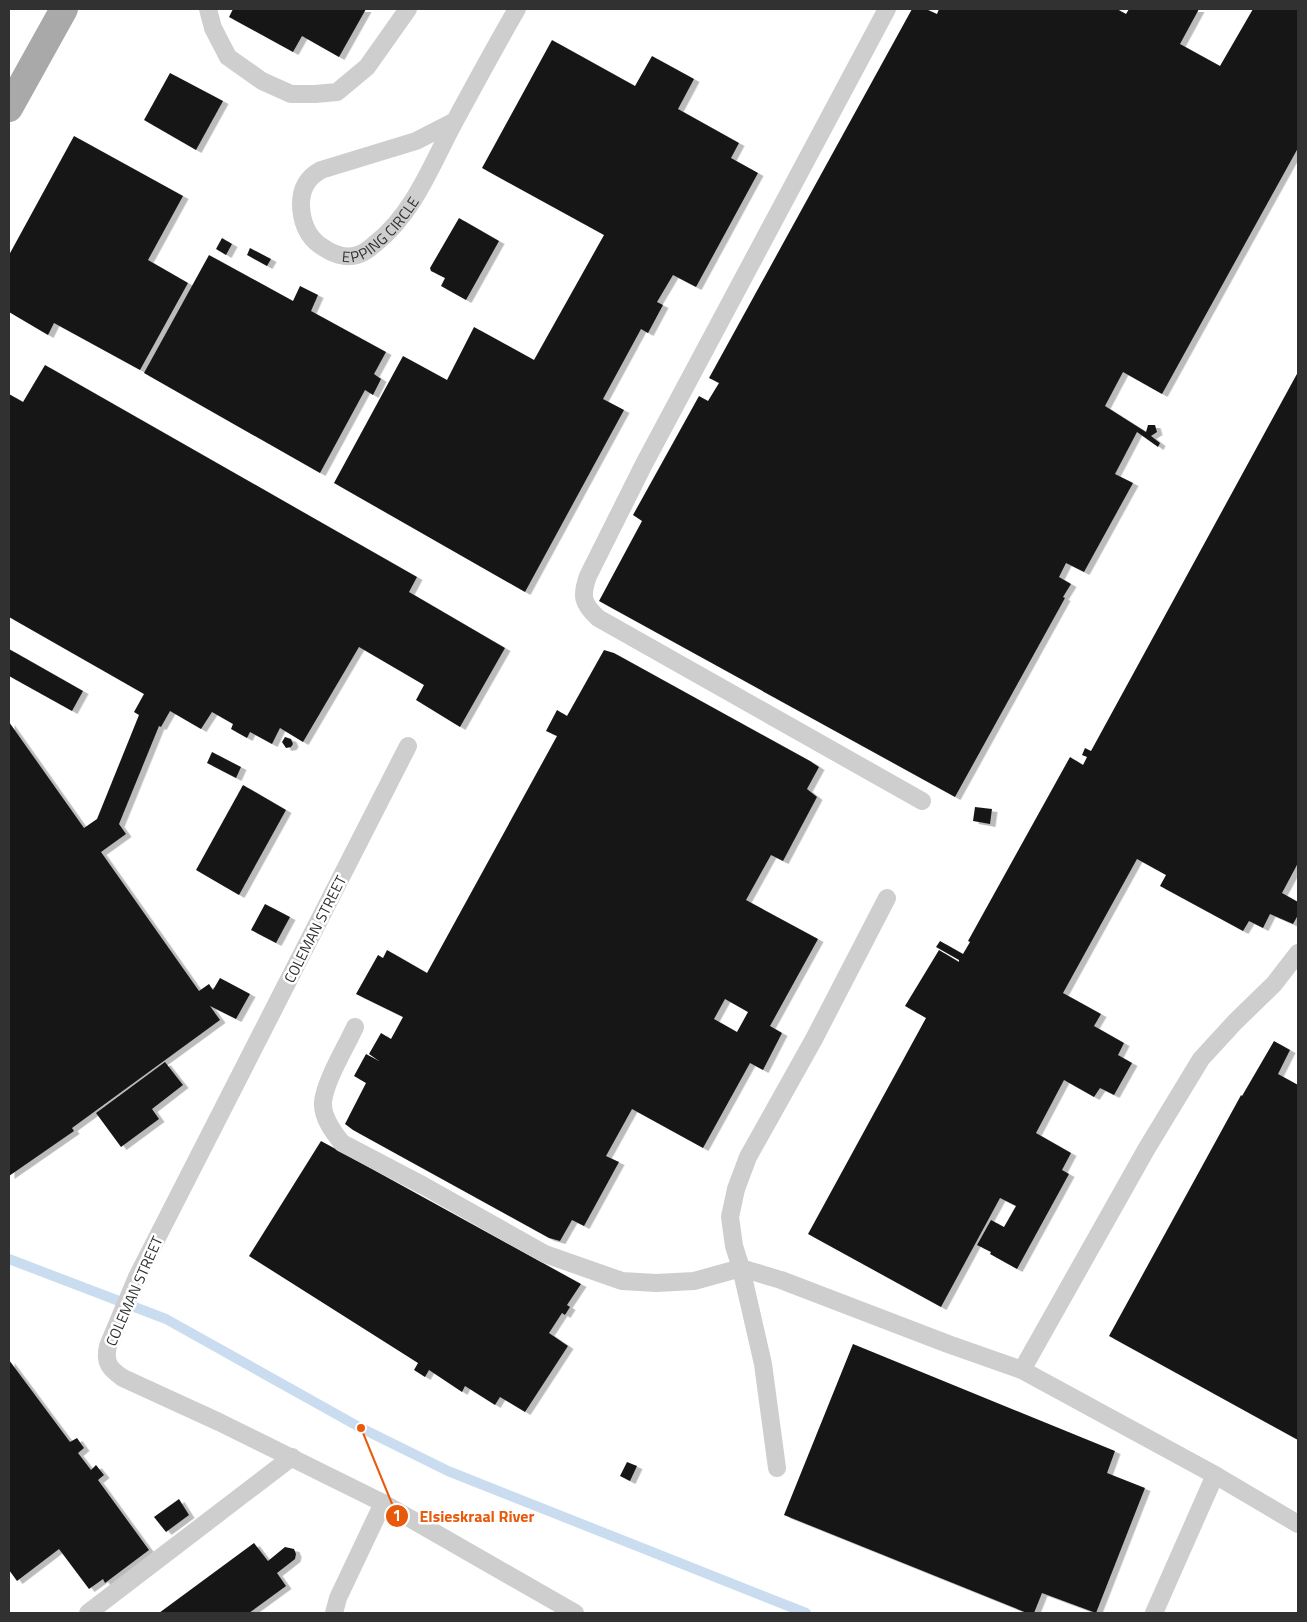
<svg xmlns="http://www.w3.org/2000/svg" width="1307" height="1622" font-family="'Titillium Web',sans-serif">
  <defs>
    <filter id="shadow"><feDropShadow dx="5.5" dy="3" stdDeviation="0" flood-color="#0004"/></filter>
  </defs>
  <rect width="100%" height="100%" fill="#fff"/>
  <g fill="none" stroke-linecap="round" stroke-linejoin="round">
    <path stroke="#cadcef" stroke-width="10" d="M9 1259 166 1319 361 1428 448 1471 806 1613"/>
  </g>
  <g fill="#181818" fill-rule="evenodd" filter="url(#shadow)">
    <path d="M233 9H366L339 57 302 36 293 52 229 17Z"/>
    <path d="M912 9H926L937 14 939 9H1117L1126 14 1129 9H1199L1180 44 1220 66 1253 9H1298V148L1162 394 1123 372 1105 406 1146 432 1148 425H1155L1157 432 1151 436 1160 443 1158 447 1137 432 1115 474 1133 483 1084 572 1066 563 1059 577 1071 584 1063 597 1065 598 955 797 599 601 642 521 633 515 699 396 708 401 719 383 709 378Z"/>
    <path d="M552 40 635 86 652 56 694 79 678 109 739 143 731 158 758 173 696 287 673 275 657 302 663 305 648 333 641 329 603 399 624 410 525 592 334 483 403 356 447 380 474 327 534 360 604 235 482 168Z"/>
    <path d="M170 73 223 101 196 150 144 120Z"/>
    <path d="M74 136 183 196 148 260 188 283 140 370 54 323 48 335 9 312V255Z"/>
    <path d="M459 218 499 241 466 300 441 286 445 278 431 271 430 268Z"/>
    <path d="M222 238 232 244 226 255 216 249Z"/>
    <path d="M250 248 271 259 267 266 247 255Z"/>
    <path d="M209 255 293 301 300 286 318 295 311 311 386 352 374 374 381 379 373 395 365 390 320 473 144 373Z"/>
    <path d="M45 365 417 577 409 592 505 648 460 727 416 700 424 685 359 647 303 742 280 728 272 744 250 732 247 738 231 729 233 724 212 712 201 729 170 711 161 727 159 726 119 824 126 834 101 852 199 991 209 984 213 990 220 978 250 994 236 1019 210 1006 220 1020 72 1128 74 1131 9 1176V722L84 828 97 819 139 715 134 712 144 694 9 617V394L23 402Z"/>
    <path d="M1298 372V863L1282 893 1298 902V915L1293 924 1270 914 1263 928 1249 921 1243 931 1160 886 1166 875 1137 859 1063 993 1101 1014 1094 1026 1124 1043 1118 1055 1132 1063 1114 1095 1100 1088 1094 1097 1064 1080 1036 1133 1071 1153 1062 1170 1069 1174 1017 1269 990 1254 991 1252 977 1245 991 1220 1004 1227 1016 1206 1000 1198 941 1307 808 1234 926 1018 905 1006 939 950 959 962V960L936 947 940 941 963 954 970 942 968 941 1070 757 1083 765 1087 757 1082 755 1085 748 1091 751Z"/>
    <path d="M9 649 83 691 72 711 9 676Z"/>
    <path d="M604 650 614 653 810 761 819 767 807 789 817 797 783 861 771 855 746 900 818 939 770 1026 782 1033 763 1070 750 1063 703 1148 632 1109 606 1156 619 1162 584 1226 572 1220 560 1241 549 1238 353 1130 345 1124 366 1083 354 1076 366 1054 379 1061 369 1054 381 1033 391 1039 403 1017 356 994 378 955 383 958 387 950 427 973 557 736 546 731 557 710 567 716ZM725 999 748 1012 737 1032 714 1019Z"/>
    <path d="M285 737 291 739 293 744 291 747 286 748 282 742Z"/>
    <path d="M212 752 241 767 236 778 207 763Z"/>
    <path d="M243 785 286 810 239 895 196 870Z"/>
    <path d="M975 807 992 809 990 824 973 821Z"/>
    <path d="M265 904 290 917 276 943 251 930Z"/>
    <path d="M1274 1041 1290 1050 1278 1074 1298 1085V1440L1109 1336 1240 1097 1241 1095 1242 1096Z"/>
    <path d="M165 1062 183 1085 152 1109 159 1119 121 1147 96 1113Z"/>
    <path d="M321 1141 581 1284 567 1305 570 1307 565 1315 562 1313 549 1333 568 1346 525 1412 500 1397 495 1405 465 1386 462 1392 429 1370 425 1377 414 1370 418 1363 249 1256Z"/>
    <path d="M853 1344 1115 1451 1107 1473 1145 1488 1096 1613 1042 1593 1034 1613H1027L784 1515Z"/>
    <path d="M9 1360 70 1442 77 1438 84 1448 78 1453 91 1470 96 1465 104 1475 98 1480 149 1550 105 1583 103 1579 89 1589 59 1549 17 1581 9 1570Z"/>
    <path d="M627 1462 637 1466 630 1481 620 1476Z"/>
    <path d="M179 1499 189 1515 166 1532 154 1517Z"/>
    <path d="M254 1543 268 1561 285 1547 294 1549 296 1554 295 1559 277 1573 286 1586 249 1613H159Z"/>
  </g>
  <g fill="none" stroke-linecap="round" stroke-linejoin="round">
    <g stroke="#cecece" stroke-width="18">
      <path d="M208 9 213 28 228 57 262 81 291 94H315L337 92 367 67 408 9"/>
      <path d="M887 9 644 464 588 576C581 596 582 603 598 618L922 801"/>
      <path id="s1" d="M455 121 416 141 321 170C308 177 301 188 301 204 301 220 307 237 321 246 331 253 345 259 357 255 365 253 370 248 376 243 415 212 433 161 456 119 476 82 496 45 517 9"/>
      <path d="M408 746 137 1277 108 1346C104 1363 110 1369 123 1378L219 1422 383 1503 575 1613"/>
      <path d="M355 1027C346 1047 325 1081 323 1102 322 1117 333 1132 342 1143L424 1186 545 1254 622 1281 656 1283 694 1281 741 1268 781 1280 948 1344 1022 1370 1215 1475 1298 1524"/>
      <path d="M1022 1370 1147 1148 1201 1059 1235 1022 1274 984 1298 953"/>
      <path d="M777 1468 763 1364 741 1268 734 1246 730 1217 736 1189 748 1157 814 1039 887 898"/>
      <path d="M88 1613 292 1457"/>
      <path d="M334 1613 338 1598 383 1503"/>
      <path d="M1154 1613 1215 1475"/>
    </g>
    <path stroke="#a9a9a9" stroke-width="28" d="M9 108 64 9"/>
  </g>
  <g text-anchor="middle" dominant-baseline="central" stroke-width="5" stroke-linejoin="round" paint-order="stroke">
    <g font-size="15" fill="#313131" stroke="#fff">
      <text stroke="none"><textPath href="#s1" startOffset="305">EPPING CIRCLE</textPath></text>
      <text transform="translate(315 929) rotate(-63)">COLEMAN STREET</text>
      <text transform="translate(134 1291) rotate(-66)">COLEMAN STREET</text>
    </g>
  </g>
  <path fill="none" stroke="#e8590c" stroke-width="2" d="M361 1428L397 1516"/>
  <g fill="#e8590c" stroke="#fff" stroke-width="2">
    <circle cx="361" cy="1428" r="5"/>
    <circle cx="397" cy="1516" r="12"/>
  </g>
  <g font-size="15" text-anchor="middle" font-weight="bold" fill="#fff">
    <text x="397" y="1521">1</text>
  </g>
  <g font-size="16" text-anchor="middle" font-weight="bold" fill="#e8590c" stroke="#fff" stroke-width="5" stroke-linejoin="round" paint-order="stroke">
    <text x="477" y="1522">Elsieskraal River</text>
  </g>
  <rect width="1307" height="1622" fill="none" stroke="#313131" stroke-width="20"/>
</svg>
